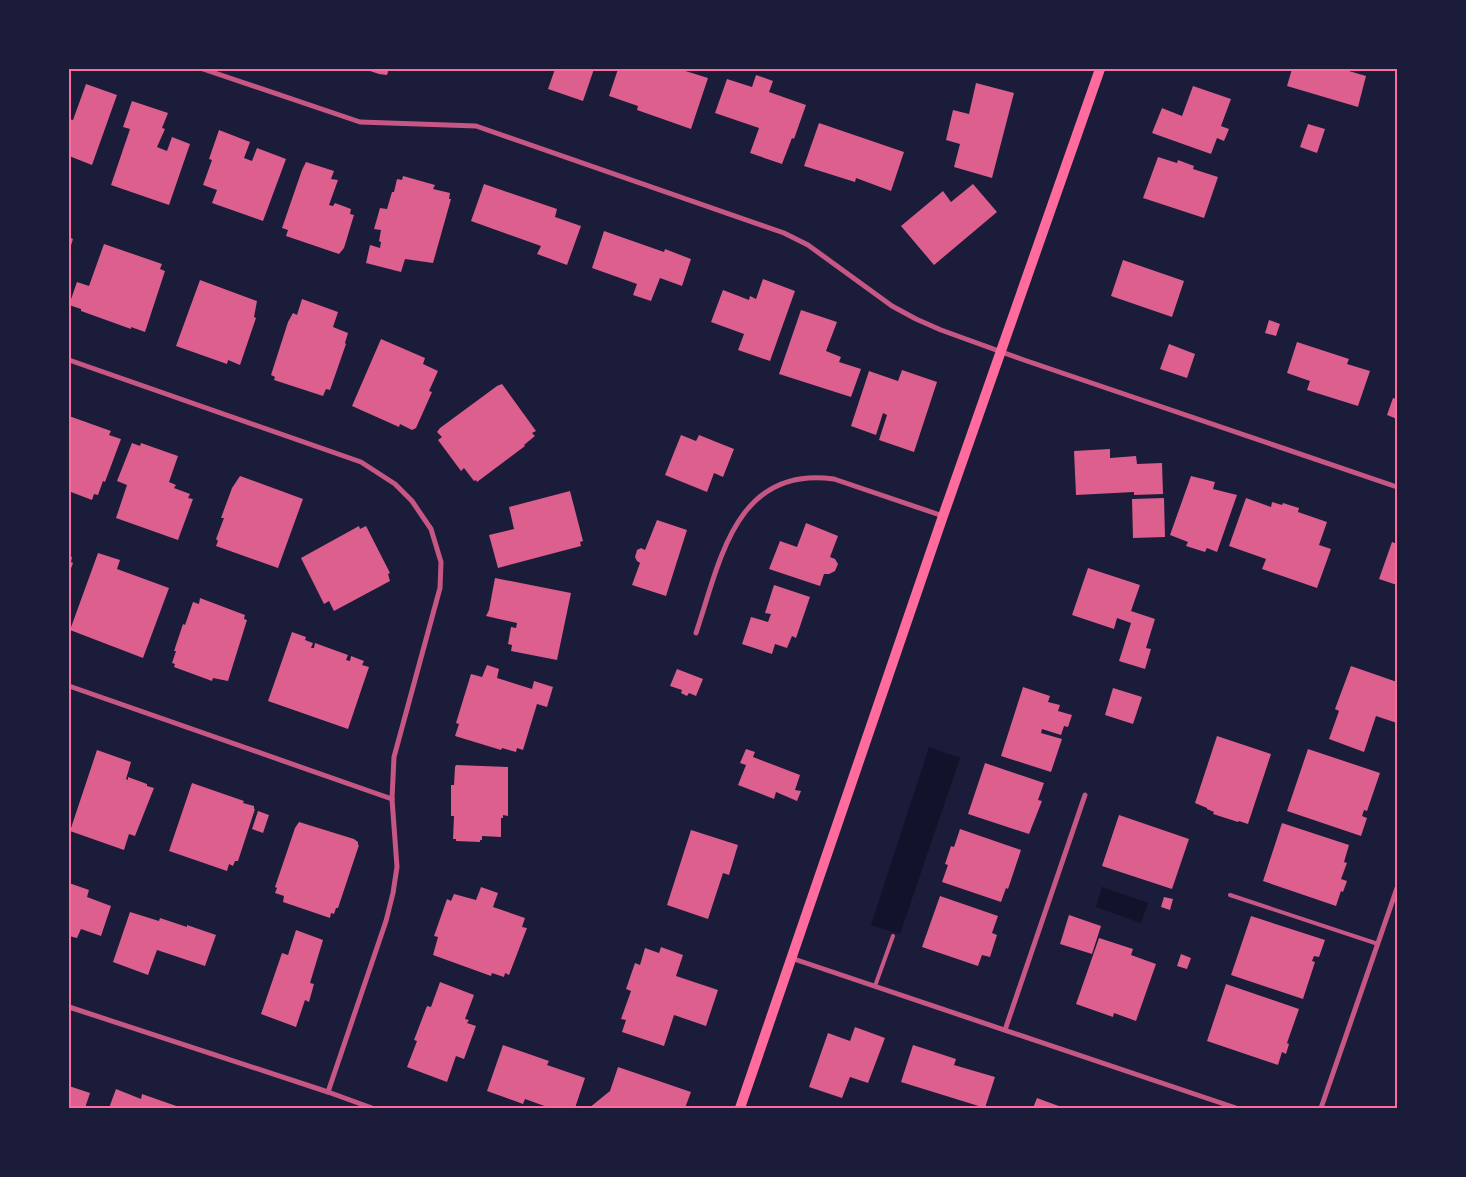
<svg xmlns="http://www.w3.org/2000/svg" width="1466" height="1177" font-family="'Work Sans',sans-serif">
  <rect width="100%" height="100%" fill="#1b1b3a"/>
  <g fill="#12122b">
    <path d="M929 747 960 758 900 934 871 925Z"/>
    <path d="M1102 887 1148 903 1141 923 1096 907Z"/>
  </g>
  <g fill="#dd5f8e">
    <path d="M364 69H389L387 75 379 74Z"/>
    <path d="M555 69H594L583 101 548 89Z"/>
    <path d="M618 69H679L708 78 691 129 637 110 638 106 609 96Z"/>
    <path d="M1292 69H1342L1366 76 1358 107 1287 86Z"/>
    <path d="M756 75 773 81 769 92 806 105 794 139 792 138 782 164 750 153 759 128 715 113 727 79 752 87Z"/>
    <path d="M976 83 1014 93 992 178 954 167 960 144 946 140 953 110 969 114Z"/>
    <path d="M86 84 117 95 92 165 69 156V119L73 120Z"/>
    <path d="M1193 86 1231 99 1221 126 1229 129 1224 141 1217 138 1211 154 1152 133 1162 108 1182 116Z"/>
    <path d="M132 101 168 113 162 128 165 129 157 147 167 151 172 137 190 144 169 205 111 185 130 129 123 127Z"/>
    <path d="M819 123 904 152 891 191 856 178 855 182 804 166Z"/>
    <path d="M1308 124 1325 129 1317 153 1300 147Z"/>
    <path d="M219 130 250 142 244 158 252 161 257 148 286 159 263 221 212 203 217 190 203 185 212 160 209 159Z"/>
    <path d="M1158 157 1177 163 1178 160 1194 166 1193 169 1218 177 1204 218 1143 198Z"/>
    <path d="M306 162 334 171 331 179 338 180 329 205 333 206 335 203 351 209 350 214 354 215 344 248 339 254 286 236 288 230 282 228 302 170Z"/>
    <path d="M403 176 435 185 433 189 450 193 449 199H451L433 263 405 259 401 272 366 263 370 245 380 248 381 242 379 241 381 230 374 229 380 208 387 209 392 192H394L397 179 402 180Z"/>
    <path d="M484 184 557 209 555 217 581 226 567 265 537 254 541 246 471 221Z"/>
    <path d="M973 184 997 212 934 265 901 226 943 191 951 202Z"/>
    <path d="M604 231 664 252 665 249 691 259 682 286 660 278 651 301 633 295 637 284 592 268Z"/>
    <path d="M69 237 73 239 69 252Z"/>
    <path d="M104 244 162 264 160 269 165 271 145 332 131 327V329L81 311V309L69 305 77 282 89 286Z"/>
    <path d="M1123 260 1184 281 1172 317 1111 296Z"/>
    <path d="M763 279 795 291 770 361 738 350 744 334 711 322 723 290 749 300 750 296 756 299Z"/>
    <path d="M200 280 257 301 254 317 256 318 240 365 228 360 227 364 176 346Z"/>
    <path d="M302 299 338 312 333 327 348 333 345 343 346 344 330 390 326 389 323 396 274 380 275 377 271 375 288 322 293 313 297 315Z"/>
    <path d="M801 310 837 322 826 351 841 357 839 362 861 369 851 397 779 374Z"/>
    <path d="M1269 320 1280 324 1276 336 1265 333Z"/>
    <path d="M381 339 425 358 423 364 438 371 429 391 432 392 416 428 412 430 400 424 399 427 352 406Z"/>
    <path d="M1297 342 1349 359 1347 364 1370 371 1358 406 1307 390 1310 381 1287 373Z"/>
    <path d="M1169 344 1195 354 1187 378 1160 369Z"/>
    <path d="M902 370 937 382 914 452 879 440 887 415 883 413 876 435 851 426 869 371 898 381Z"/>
    <path d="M502 384 536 431 532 433 535 436 524 445 525 446 477 482 476 480 474 481 464 468 461 471 438 440 442 437 437 432 440 428 497 386Z"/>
    <path d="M1393 398 1397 399V419L1387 415Z"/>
    <path d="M69 416 111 431 109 435 121 439 105 482 103 481 98 495 94 494 92 500 71 492 69 499Z"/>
    <path d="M681 435 696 441 699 435 734 449 723 477 714 473 707 492 665 475Z"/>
    <path d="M132 443 140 446 141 443 178 456 169 482 176 485 174 488 190 494 188 498 193 499 178 540 116 518 127 485 117 481Z"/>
    <path d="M1110 449V458L1136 456 1137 464 1162 463 1163 494 1134 495V492L1076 495 1074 451Z"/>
    <path d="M240 476 303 499 278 568 216 546 218 541 216 539 224 518H221L232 488Z"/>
    <path d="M1191 476 1215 482 1213 489 1237 495 1217 552 1207 548 1205 552 1186 546 1188 542 1170 535Z"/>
    <path d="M570 491 583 541 580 542 581 546 498 568 489 535 514 529 509 507Z"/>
    <path d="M1164 498 1165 537 1133 538 1132 499Z"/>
    <path d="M1246 498 1271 507 1272 502 1282 505 1283 503 1299 508 1298 512 1327 522 1319 545 1331 549 1317 588 1262 569 1266 559 1229 546Z"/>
    <path d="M657 520 687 530 666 596 632 585 640 563 637 561 635 557 637 550 641 548 645 550Z"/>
    <path d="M806 523 838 536 830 557 835 559 838 564 835 571 829 574H824L820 586 769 569 780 541 797 547Z"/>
    <path d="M359 526 360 529 366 526 390 573 388 574 390 581 334 611 329 601 324 604 301 558Z"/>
    <path d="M1392 542 1397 544V585L1379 579Z"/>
    <path d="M98 553 120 560 117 569 169 588 143 658 70 630Z"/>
    <path d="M69 556 72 557 71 562 73 563 69 574Z"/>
    <path d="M1088 568 1140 585 1131 611 1155 619 1146 648 1151 649 1145 669 1119 661 1131 623 1117 618 1114 629 1072 615Z"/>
    <path d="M495 578 571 593 557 660 511 651 512 645 508 644 511 627 516 628 517 623 486 616 489 610Z"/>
    <path d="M774 585 810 597 796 638 792 636 787 648 775 644 772 654 742 644 751 617 768 622 771 614 765 613Z"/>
    <path d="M200 598 245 615 244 619 247 620 228 681 213 678 212 681 174 667 175 664 172 663 176 651H174L183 624 185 625 193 602 199 604Z"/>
    <path d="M292 632 306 637 305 640 313 643 311 648H314L315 643 348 655 346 660 350 661 351 656 364 661 362 665 369 667 348 729 268 701Z"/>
    <path d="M487 665 499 669 497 678 532 689 534 681 553 687 547 707 537 704 523 750 517 748 516 752 502 748 501 750 455 736 459 724 456 723 471 674 482 677Z"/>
    <path d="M1351 666 1397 682V723L1376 716 1364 752 1329 739 1339 711 1335 709Z"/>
    <path d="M677 669 703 679 696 696 689 693 687 696 681 693 682 690 670 686Z"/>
    <path d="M1023 687 1050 696 1048 702 1060 705 1058 711 1072 715 1068 727 1064 726 1061 735 1042 729 1041 733 1062 739 1051 772 1001 756Z"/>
    <path d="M1113 688 1142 697 1133 724 1105 715Z"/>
    <path d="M1217 736 1271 754 1248 824 1239 821 1238 822 1213 814 1214 812 1207 809V808L1195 803Z"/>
    <path d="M746 749 755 752 753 757 800 775 795 790 801 791 797 801 776 792 774 799 738 785 746 765 740 763Z"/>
    <path d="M1308 749 1380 773 1367 811 1364 810 1362 816 1367 818 1361 836 1287 811Z"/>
    <path d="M97 750 131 762 126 779 128 780V777L147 784V786L154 788 135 836 129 834 124 850 70 831Z"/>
    <path d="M985 763 1044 783 1038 800 1042 801 1029 834 968 814Z"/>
    <path d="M456 765 508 767V816L503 815V818H501V837L482 836V840H480V842L456 841V839H453L454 816H451V785H454L455 767Z"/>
    <path d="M192 783 244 801 243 803 254 806V809H255L238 861H235L233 866 229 864 227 871 169 851Z"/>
    <path d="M258 811 269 815 263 833 252 829Z"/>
    <path d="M1119 815 1189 839 1172 889 1102 866Z"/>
    <path d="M299 822 354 839 358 842V845H359L338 908H336L334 914 331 913 330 918 283 902 284 896 275 893 277 888 275 887 295 828Z"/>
    <path d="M1282 823 1349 845 1344 862 1347 863 1341 879 1347 881 1343 892 1341 891 1336 906 1263 881Z"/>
    <path d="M960 829 1021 850 1008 889 1006 888 1001 902 942 882 948 865 945 864 951 846 954 847Z"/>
    <path d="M691 830 738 845 729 875 723 873 708 919 667 905Z"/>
    <path d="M69 883 89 890 87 897 111 906 101 936 81 929 77 938 69 936Z"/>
    <path d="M481 887 498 893 493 907 525 918 522 927 527 928 509 975 505 973 504 977 492 973 491 976 433 955 438 937 434 936 447 899 451 901 454 894 476 900Z"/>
    <path d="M940 896 998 916 992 933 997 935 990 957 982 955 978 966 922 947Z"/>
    <path d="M1164 897 1173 899 1170 910 1161 907Z"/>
    <path d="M130 912 159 921 160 918 187 927V925L216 935 205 966 157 950 148 975 113 962Z"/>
    <path d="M1069 915 1101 926 1092 954 1060 944Z"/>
    <path d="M1251 916 1325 940 1319 957 1314 956 1312 961 1315 962 1303 999 1231 975Z"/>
    <path d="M296 930 323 940 310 983 314 984 309 1002 305 1000 296 1027 261 1014 282 953 288 955Z"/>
    <path d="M1099 938 1133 949 1131 955 1156 964 1136 1021 1114 1013 1113 1017 1076 1004Z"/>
    <path d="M661 947 683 955 676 976 718 990 706 1026 674 1015 664 1046 622 1032 626 1020 621 1019 631 991 626 989 635 963 640 965 645 948 659 953Z"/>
    <path d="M1181 954 1191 958 1187 969 1177 966Z"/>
    <path d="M440 982 474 995 465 1019 469 1020 467 1023 476 1026 464 1059 456 1056 447 1082 407 1067 417 1041 414 1040 427 1006 431 1007Z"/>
    <path d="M1226 984 1299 1009 1287 1043 1289 1044 1286 1054 1282 1052 1278 1065 1207 1041Z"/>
    <path d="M855 1027 885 1038 868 1083 850 1077 842 1098 809 1087 828 1033 850 1041Z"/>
    <path d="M503 1045 549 1061 547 1065 585 1078 575 1108H550L525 1099 523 1104 487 1091Z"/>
    <path d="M913 1045 956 1059 954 1065 995 1077 985 1108 901 1082Z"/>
    <path d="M618 1067 691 1092 685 1108H589L610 1091Z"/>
    <path d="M69 1086 90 1093 85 1108H69Z"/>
    <path d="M116 1089 141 1099 142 1094 182 1108H109Z"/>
    <path d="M1037 1098 1064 1108H1033Z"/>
  </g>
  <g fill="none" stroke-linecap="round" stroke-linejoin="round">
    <g stroke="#c65784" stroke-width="4">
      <path d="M1230 895 1378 944"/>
      <path d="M875 986 893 936"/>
    </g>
    <g stroke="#c65784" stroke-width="5">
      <path d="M203 69 360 122 476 126 784 233 808 245 892 306 916 319 941 330 1024 360 1397 487"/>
      <path d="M69 360 361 462 395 484 412 501 431 529 441 562 440 588 394 757 392 799 397 867 393 893 386 921 328 1092"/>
      <path d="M696 633C720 562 735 465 834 479L943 516"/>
      <path d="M69 686 392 799"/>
      <path d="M791 958 1236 1108"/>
      <path d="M69 1007 328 1092 372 1108"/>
      <path d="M1005 1030 1085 795"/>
      <path d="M1321 1108 1397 888"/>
    </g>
    <path stroke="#ff6b9d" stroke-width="10" d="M740 1108 943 516 1100 69"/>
  </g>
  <rect width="1466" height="1177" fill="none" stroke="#1b1b3a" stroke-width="140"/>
  <rect x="70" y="70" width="1326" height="1037" fill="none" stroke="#ff6b9d" stroke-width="2"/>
</svg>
